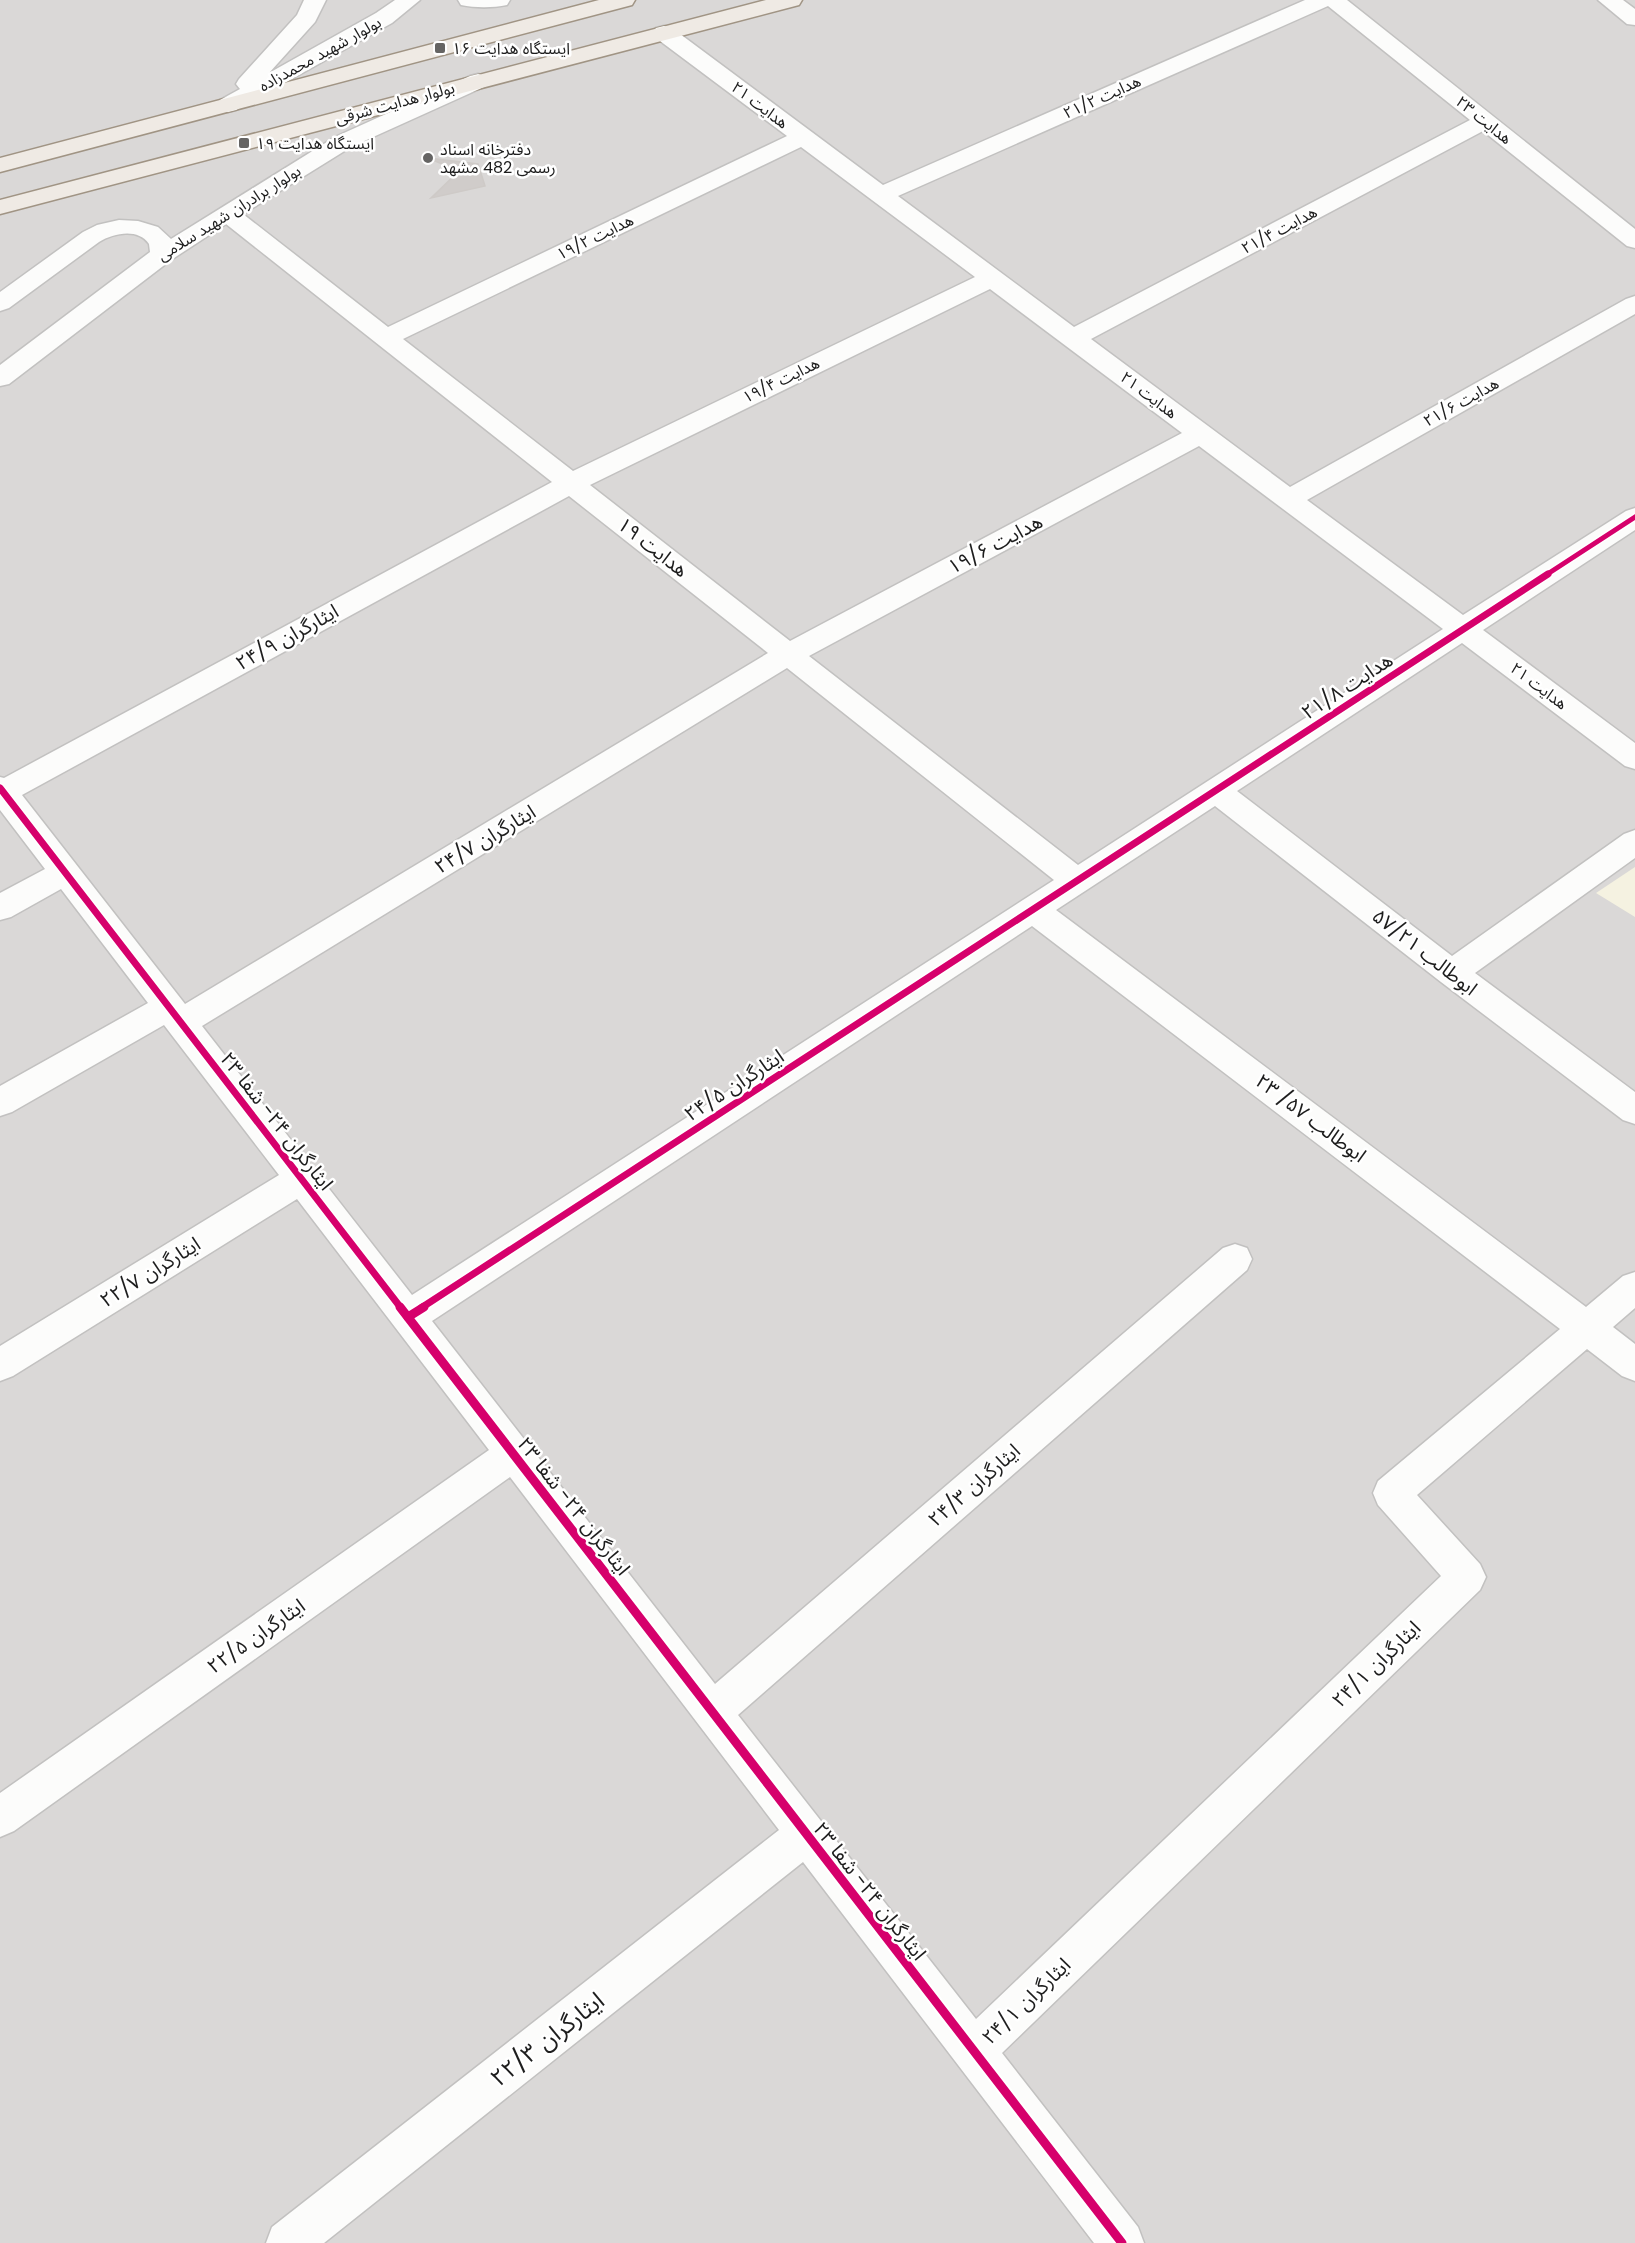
<svg xmlns="http://www.w3.org/2000/svg" width="1635" height="2243" font-family="Poppins,'Noto Sans Arabic',sans-serif">
  <rect width="100%" height="100%" fill="#ebe8e5"/>
  <rect fill="#dad8d7" x="0" y="0" width="1635" height="2243"/>
  <path fill="#f5f2e1" d="M1635 867V917L1596 893Z"/>
  <path fill="#d0ccca" stroke="#cecac7" stroke-width="1.5" d="M428 158 478 164 485 186 431 198 459 171Z"/>
  <g fill="none" stroke-linecap="round" stroke-linejoin="round">
    <g stroke="#c2c1c0" stroke-width="3">
      <g id="minor">
        <path d="M304 0H326L315 22 269 73 376 13 395 0H420L392 23 236 110 228 112 220 110 217 105 220 100 240 89 236 84 239 79 297 15Z"/>
        <path d="M458 0H510L507 5C493 8 475 8 461 5Z"/>
        <path d="M1305 0H1347L1635 229V248L1627 246 1483 131 1091 339 1290 487 1626 299 1635 296V314L1307 500 1463 615 1626 511 1635 508V530L1483 630 1635 743V769L1625 766 1462 643 1237 791 1452 956 1624 834 1635 830V858L1475 973 1635 1092V1124L1623 1120 1441 982 1215 806 1056 910 1586 1307 1623 1276 1635 1272V1308L1613 1327 1635 1344V1381L1622 1376 1587 1349 1417 1495 1480 1564 1486 1577 1480 1590 1002 2053 1138 2227 1144 2243H1094L803 1862 324 2243H266L272 2227 779 1830 510 1477 14 1831 0 1837V1793L489 1450 297 1199 13 1376 0 1381V1346L279 1175 164 1025 12 1112 0 1116V1086L148 1003 61 889 11 917 0 920V893L45 869 0 810V777L4 778 552 482 226 224 171 260 9 384 0 386V365L150 252 149 244C138 228 114 233 99 242L9 308 0 311V292L83 232 97 225 119 220 138 221 158 227 171 239 335 137 470 76 478 74 486 76 489 81 486 86 351 147 243 214 388 327 787 136 656 38 653 33 656 28 664 26 672 28 883 185ZM1328 6 1470 120 1074 327 898 196ZM801 147 975 277 573 471 403 339ZM990 289 1182 433 790 641 590 485ZM1199 446 1443 629 1078 865 809 656ZM569 496 768 653 185 1004 22 795ZM787 668 1054 880 412 1295 202 1026ZM1032 926 1560 1329 1378 1481 1373 1493 1378 1505 1441 1576 976 2019 738 1715 1247 1270 1252 1259 1247 1248 1235 1244 1223 1248 715 1684 432 1321Z"/>
        <path d="M1598 0H1623L1635 9V25L1627 24Z"/>
      </g>
    </g>
    <g stroke="#a09484" stroke-width="3">
      <g id="major">
        <path d="M599 0H635L632 5 0 172V158Z"/>
        <path d="M766 0H802L799 5 0 214V200Z"/>
      </g>
    </g>
    <use href="#minor" fill="#fcfcfb" fill-rule="evenodd"/>
    <use href="#major" fill="#efeae4" fill-rule="evenodd"/>
    <g stroke="#fff" stroke-width="8">
      <path id="cycleway-far2" d="M1546 575 1635 517"/>
    </g>
    <g stroke="#fff" stroke-width="10">
      <g id="cycleway-far1">
        <path d="M0 788 401 1308"/>
        <path d="M421 1308 1548 574"/>
      </g>
    </g>
    <g stroke="#fff" stroke-width="13">
      <g id="cycleway">
        <path d="M400 1307 1122 2243"/>
        <path d="M408 1317 424 1307"/>
      </g>
    </g>
    <use href="#cycleway-far2" stroke="#d6006c" stroke-width="5"/>
    <use href="#cycleway-far1" stroke="#d6006c" stroke-width="7"/>
    <use href="#cycleway" stroke="#d6006c" stroke-width="9"/>
  </g>
  <g fill="#656463" stroke="#fff" stroke-width="2">
    <rect x="434" y="42" width="12" height="12" rx="3"/>
    <rect x="238" y="137" width="12" height="12" rx="3"/>
    <circle cx="428" cy="158" r="6"/>
  </g>
  <g text-anchor="middle" dominant-baseline="central" stroke-width="5" stroke-linejoin="round" paint-order="stroke">
    <g font-size="16" fill="#1d1d1d" stroke="#fff" text-anchor="start">
      <text x="452" y="48">ایستگاه هدایت ۱۶</text>
      <text x="256" y="143">ایستگاه هدایت ۱۹</text>
      <text x="440" y="149">دفترخانه اسناد<tspan x="440" dy="18">رسمی 482 مشهد</tspan></text>
    </g>
    <g font-size="16" fill="#1d1d1d" stroke="#fff">
      <text transform="translate(320 54) rotate(-29)">بولوار شهید محمدزاده</text>
      <text transform="translate(1102 97) rotate(-24)">هدایت ۲۱/۲</text>
      <text transform="translate(395 103) rotate(-15)">بولوار هدایت شرقی</text>
      <text transform="translate(760 105) rotate(37)">هدایت ۲۱</text>
      <text transform="translate(1484 120) rotate(39)">هدایت ۲۳</text>
      <text transform="translate(229 213) rotate(-32)">بولوار برادران شهید سلامی</text>
      <text transform="translate(1279 230) rotate(-28)">هدایت ۲۱/۴</text>
      <text transform="translate(595 237) rotate(-26)">هدایت ۱۹/۲</text>
      <text transform="translate(781 380) rotate(-26)">هدایت ۱۹/۴</text>
      <text transform="translate(1149 395) rotate(37)">هدایت ۲۱</text>
      <text transform="translate(1461 402) rotate(-29)">هدایت ۲۱/۶</text>
      <text transform="translate(1539 686) rotate(37)">هدایت ۲۱</text>
    </g>
    <g font-size="20" fill="#1d1d1d" stroke="#fff">
      <text transform="translate(995 544) rotate(-28)">هدایت ۱۹/۶</text>
      <text transform="translate(653 547) rotate(38)">هدایت ۱۹</text>
      <text transform="translate(287 637) rotate(-29)">ایثارگران ۲۴/۹</text>
      <text transform="translate(1347 686) rotate(-33)">هدایت ۲۱/۸</text>
      <text transform="translate(485 839) rotate(-31)">ایثارگران ۲۴/۷</text>
      <text transform="translate(1425 952) rotate(38)">ابوطالب ۵۷/۲۱</text>
      <text transform="translate(734 1085) rotate(-33)">ایثارگران ۲۴/۵</text>
      <text transform="translate(1311 1118) rotate(37)">ابوطالب ۵۷/ ۲۳</text>
      <text transform="translate(277 1121) rotate(52)">ایثارگران ۲۴- شفا ۲۳</text>
      <text transform="translate(150 1272) rotate(-32)">ایثارگران ۲۲/۷</text>
      <text transform="translate(974 1485) rotate(-41)">ایثارگران ۲۴/۳</text>
      <text transform="translate(574 1506) rotate(52)">ایثارگران ۲۴- شفا ۲۳</text>
      <text transform="translate(256 1636) rotate(-35)">ایثارگران ۲۲/۵</text>
      <text transform="translate(1376 1664) rotate(-44)">ایثارگران ۲۴/۱</text>
      <text transform="translate(870 1891) rotate(52)">ایثارگران ۲۴- شفا ۲۳</text>
      <text transform="translate(1026 2001) rotate(-44)">ایثارگران ۲۴/۱</text>
    </g>
    <g font-size="24" fill="#1d1d1d" stroke="#fff">
      <text transform="translate(547 2039) rotate(-38)">ایثارگران ۲۲/۳</text>
    </g>
  </g>
</svg>
